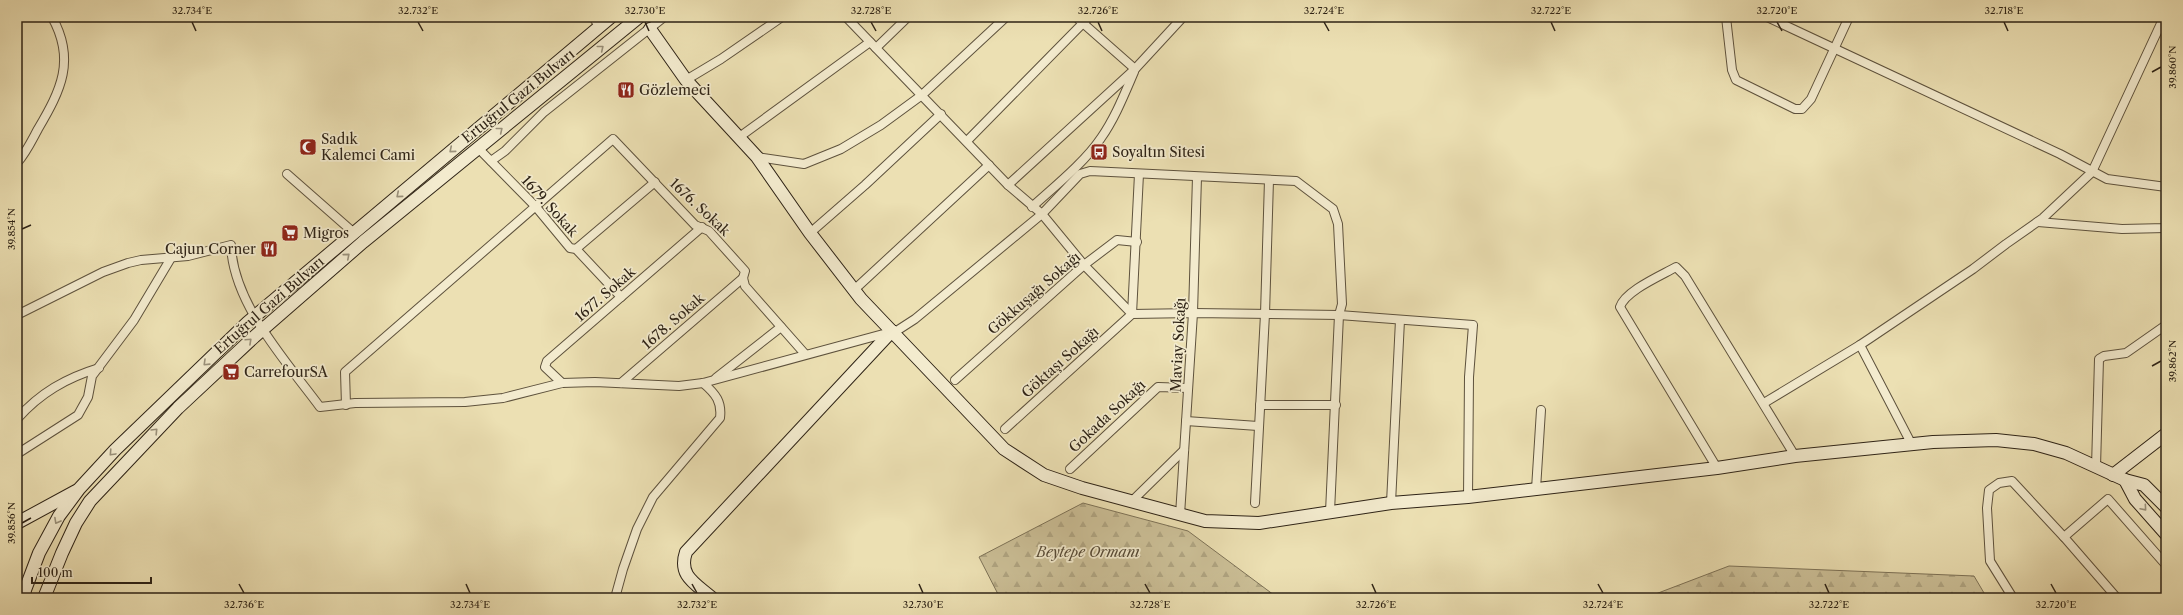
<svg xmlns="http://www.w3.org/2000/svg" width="2183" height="615" font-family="'Libre Caslon Text',serif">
  <defs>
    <pattern id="forest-firs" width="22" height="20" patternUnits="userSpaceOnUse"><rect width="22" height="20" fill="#ccc098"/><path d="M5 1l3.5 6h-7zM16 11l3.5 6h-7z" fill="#b0a582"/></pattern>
  </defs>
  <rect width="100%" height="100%" fill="#ece0b3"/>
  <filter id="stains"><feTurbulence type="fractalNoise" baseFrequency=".005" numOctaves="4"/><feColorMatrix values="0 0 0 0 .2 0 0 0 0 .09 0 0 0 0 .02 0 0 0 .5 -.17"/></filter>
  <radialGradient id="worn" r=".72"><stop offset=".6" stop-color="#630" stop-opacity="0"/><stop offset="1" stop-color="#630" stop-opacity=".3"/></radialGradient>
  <g fill="url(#forest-firs)" stroke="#7d7257">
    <path d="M1083 503 1188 531 1278 598H1000L979 557Z"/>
    <path d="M1729 566 1974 576 1987 598H1645Z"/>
  </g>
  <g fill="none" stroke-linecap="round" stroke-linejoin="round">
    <g stroke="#5e523d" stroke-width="10">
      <g id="street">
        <path d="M593 17 599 26"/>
        <path d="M846 17 1008 185 1042 214 1084 265 1132 314 1193 313 1339 315 1473 325 1469 377 1468 497"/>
        <path d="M1076 17 1135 69"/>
        <path d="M1726 17 1732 70 1736 80 1795 109H1802L1811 99 1849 17"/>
        <path d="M1767 17 2060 154 2107 179 2166 187"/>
        <path d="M876 48 908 17"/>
        <path d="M686 80 721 59 782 17"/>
        <path d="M738 138 870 42"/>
        <path d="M967 141 1089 17"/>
        <path d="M478 148 536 207 570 248 576 249 621 297"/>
        <path d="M757 157 804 164 841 149 881 125 922 95 1006 17"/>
        <path d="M491 161 505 151 544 112 664 17"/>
        <path d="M17 163C26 153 32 140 38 129 61 90 76 60 52 17"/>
        <path d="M287 174 353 232"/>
        <path d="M1008 185 1135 69 1183 17"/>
        <path d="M1032 207C1054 187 1085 162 1101 138 1115 118 1124 95 1134 72"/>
        <path d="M2038 222 2122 229 2166 228V226"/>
        <path d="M810 233 865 185 941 114"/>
        <path d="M576 249 655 182"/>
        <path d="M854 290 989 165"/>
        <path d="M17 315 103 272 128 263 141 260 188 256 231 245C233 304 286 361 320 407L355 403 465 402 503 398 562 383 595 382 679 386 703 383 898 330 915 319 1042 214 1080 174 1090 171 1296 181 1333 209 1338 224 1342 304 1339 315 1330 512"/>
        <path d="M1860 345 1912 445"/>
        <path d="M716 378 781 327"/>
        <path d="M955 380 1084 265 1117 240 1137 242"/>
        <path d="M562 383 545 367 547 361 702 227"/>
        <path d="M621 383 743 278"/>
        <path d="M1764 403 1860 345 1973 269 2006 244 2043 218 2092 172 2164 17"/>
        <path d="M346 405 345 372 613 139 695 225 709 231 745 271 743 278 745 286 805 354"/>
        <path d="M1260 405H1336"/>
        <path d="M17 419C40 393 66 378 99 368"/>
        <path d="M1186 421 1258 426"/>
        <path d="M1005 429 1132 314 1139 174"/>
        <path d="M17 454 78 415 88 397 92 376 134 320 171 258"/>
        <path d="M2096 467 2099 359 2104 356 2126 353 2166 325"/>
        <path d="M1717 468 1620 307C1625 291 1660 276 1676 267L1685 276 1795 456"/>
        <path d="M1070 469 1158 387 1188 388"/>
        <path d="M1536 489 1541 410"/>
        <path d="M1131 502 1184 450"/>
        <path d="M1255 503 1265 314 1269 180"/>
        <path d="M1391 503 1400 320"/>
        <path d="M1180 515 1193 313 1197 177"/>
        <path d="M2064 537 2117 598"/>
        <path d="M615 598 623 569 637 529 653 497 720 418C722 402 716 394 703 383"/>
        <path d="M2013 598 1990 561 1987 508 1989 490 1999 483 2012 481 2064 537 2108 499 2166 565"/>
      </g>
    </g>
    <g stroke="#2e2316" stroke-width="14">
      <g id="secondary">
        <path d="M650 29 686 80 757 157 810 233 861 299 1004 449 1044 475 1082 488 1205 521 1259 523 1391 503 1468 497 1717 468 1795 456 1933 442 1996 440 2034 444 2066 453 2125 480 2144 485 2166 507"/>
        <path d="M2113 475 2166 434"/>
        <path d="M2125 480 2135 499 2166 534"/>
        <path d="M17 523 76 491"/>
        <path d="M24 598 25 590 39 553 59 516 79 489 115 450 248 322 611 17"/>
        <path d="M44 598 62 553 76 523 90 501 178 408 254 337 363 242 639 17"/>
        <path d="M712 598C695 583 678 576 686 552L892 331"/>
      </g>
    </g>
    <use href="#street" stroke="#f3ebce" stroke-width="8"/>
    <use href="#secondary" stroke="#f3ebce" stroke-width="12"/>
  </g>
  <defs><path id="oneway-chevron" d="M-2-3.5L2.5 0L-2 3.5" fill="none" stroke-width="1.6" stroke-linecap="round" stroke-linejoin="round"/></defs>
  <g stroke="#9a917b">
    <use href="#oneway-chevron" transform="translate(601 48) rotate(-39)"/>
    <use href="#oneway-chevron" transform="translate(500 130) rotate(-39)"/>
    <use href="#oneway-chevron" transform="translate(452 150) rotate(140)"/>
    <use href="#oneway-chevron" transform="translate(399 195) rotate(140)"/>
    <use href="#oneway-chevron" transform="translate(347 256) rotate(-41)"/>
    <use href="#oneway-chevron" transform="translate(249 341) rotate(-43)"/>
    <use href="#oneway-chevron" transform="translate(206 363) rotate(136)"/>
    <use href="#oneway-chevron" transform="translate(155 431) rotate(-46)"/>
    <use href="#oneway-chevron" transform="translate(112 453) rotate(133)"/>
    <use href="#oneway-chevron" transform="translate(2144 508) rotate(49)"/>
    <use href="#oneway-chevron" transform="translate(57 521) rotate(119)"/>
  </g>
  <path fill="none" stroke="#2e2316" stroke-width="1.5" d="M192 22 196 31M418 22 423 31M645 22 649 31M871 22 876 31M1098 22 1102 31M1324 22 1329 31M1551 22 1555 31M1777 22 1782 31M2004 22 2008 31M2152 72 2161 67M22 229 31 225M2152 366 2161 361M22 523 31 518M239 584 244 593M466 584 470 593M692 584 697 593M919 584 923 593M1145 584 1150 593M1372 584 1376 593M1598 584 1603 593M1825 584 1829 593M2051 584 2056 593"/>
  <defs>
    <g id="restaurant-square" transform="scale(0.9)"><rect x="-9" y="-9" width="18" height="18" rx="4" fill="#8f2418" stroke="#f3ebce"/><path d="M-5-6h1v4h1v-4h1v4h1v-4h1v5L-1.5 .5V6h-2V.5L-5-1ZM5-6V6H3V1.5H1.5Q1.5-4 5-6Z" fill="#fff"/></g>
    <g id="mosque-square" transform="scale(0.9)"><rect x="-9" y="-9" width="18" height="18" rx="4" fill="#8f2418" stroke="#f3ebce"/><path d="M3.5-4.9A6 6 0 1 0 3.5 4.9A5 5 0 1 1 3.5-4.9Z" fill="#fff"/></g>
    <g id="bus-square" transform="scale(0.9)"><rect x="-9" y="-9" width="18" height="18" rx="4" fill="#8f2418" stroke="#f3ebce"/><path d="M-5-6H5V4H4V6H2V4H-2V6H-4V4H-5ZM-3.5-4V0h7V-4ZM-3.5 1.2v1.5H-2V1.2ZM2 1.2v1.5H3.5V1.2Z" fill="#fff"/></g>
    <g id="supermarket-square" transform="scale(0.9)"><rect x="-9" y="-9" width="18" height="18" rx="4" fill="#8f2418" stroke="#f3ebce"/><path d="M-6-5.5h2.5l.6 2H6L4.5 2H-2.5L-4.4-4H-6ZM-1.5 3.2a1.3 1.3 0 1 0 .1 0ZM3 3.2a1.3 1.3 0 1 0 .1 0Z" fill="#fff"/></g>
  </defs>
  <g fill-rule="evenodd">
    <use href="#restaurant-square" x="626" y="90"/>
    <use href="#mosque-square" x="308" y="147"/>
    <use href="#bus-square" x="1099" y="152"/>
    <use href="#supermarket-square" x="290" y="233"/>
    <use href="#restaurant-square" x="269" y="249"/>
    <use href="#supermarket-square" x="231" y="372"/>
  </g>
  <g text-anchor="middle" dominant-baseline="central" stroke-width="3.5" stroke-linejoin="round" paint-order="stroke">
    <g font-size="14" fill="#2e2316" stroke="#f3ebce" text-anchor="start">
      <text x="639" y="90">Gözlemeci</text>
      <text x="321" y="139">Sadık<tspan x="321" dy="16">Kalemci Cami</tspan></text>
      <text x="1112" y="152">Soyaltın Sitesi</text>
      <text x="303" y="233">Migros</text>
      <text x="256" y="249" text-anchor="end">Cajun Corner</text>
      <text x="244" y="372">CarrefourSA</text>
    </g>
    <g font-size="14" fill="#2e2316" stroke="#f3ebce">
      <text transform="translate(518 96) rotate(-39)">Ertuğrul Gazi Bulvarı</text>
      <text transform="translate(550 206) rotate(48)">1679. Sokak</text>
      <text transform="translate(700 207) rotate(43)">1676. Sokak</text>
      <text transform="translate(1034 293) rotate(-41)">Gökkuşağı Sokağı</text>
      <text transform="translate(605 294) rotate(-41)">1677. Sokak</text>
      <text transform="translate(269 305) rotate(-41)">Ertuğrul Gazi Bulvarı</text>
      <text transform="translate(673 321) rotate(-41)">1678. Sokak</text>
      <text transform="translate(1178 345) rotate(-87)">Maviay Sokağı</text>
      <text transform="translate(1060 362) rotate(-42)">Göktaşı Sokağı</text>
      <text transform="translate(1107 416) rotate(-43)">Gokada Sokağı</text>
    </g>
    <g font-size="14" font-style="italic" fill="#564a36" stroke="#f3ebce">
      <text x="1088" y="552">Beytepe Ormanı</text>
    </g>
  </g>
  <rect width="2183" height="615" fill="none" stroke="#ece0b3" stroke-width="44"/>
  <path d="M32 577v6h119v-6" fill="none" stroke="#2e2316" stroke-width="2"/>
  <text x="38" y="577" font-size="12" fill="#2e2316" stroke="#f3ebce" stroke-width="3" paint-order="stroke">100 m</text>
  <rect x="22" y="22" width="2139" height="571" fill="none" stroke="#2e2316" stroke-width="1.5"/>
  <g font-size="10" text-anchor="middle" fill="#2e2316">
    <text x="192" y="14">32.734°E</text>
    <text x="418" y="14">32.732°E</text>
    <text x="645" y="14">32.730°E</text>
    <text x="871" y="14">32.728°E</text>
    <text x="1098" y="14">32.726°E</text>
    <text x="1324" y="14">32.724°E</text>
    <text x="1551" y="14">32.722°E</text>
    <text x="1777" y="14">32.720°E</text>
    <text x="2004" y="14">32.718°E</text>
    <text transform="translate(2172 67) rotate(-90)" y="4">39.860°N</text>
    <text transform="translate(11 229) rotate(-90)" y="4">39.854°N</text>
    <text transform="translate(2172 361) rotate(-90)" y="4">39.862°N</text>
    <text transform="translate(11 523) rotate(-90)" y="4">39.856°N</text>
    <text x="244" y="608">32.736°E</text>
    <text x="470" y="608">32.734°E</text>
    <text x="697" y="608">32.732°E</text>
    <text x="923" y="608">32.730°E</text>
    <text x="1150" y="608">32.728°E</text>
    <text x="1376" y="608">32.726°E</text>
    <text x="1603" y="608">32.724°E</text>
    <text x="1829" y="608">32.722°E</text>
    <text x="2056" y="608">32.720°E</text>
  </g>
  <rect width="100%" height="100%" filter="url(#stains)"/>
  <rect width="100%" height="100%" fill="url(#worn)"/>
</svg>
